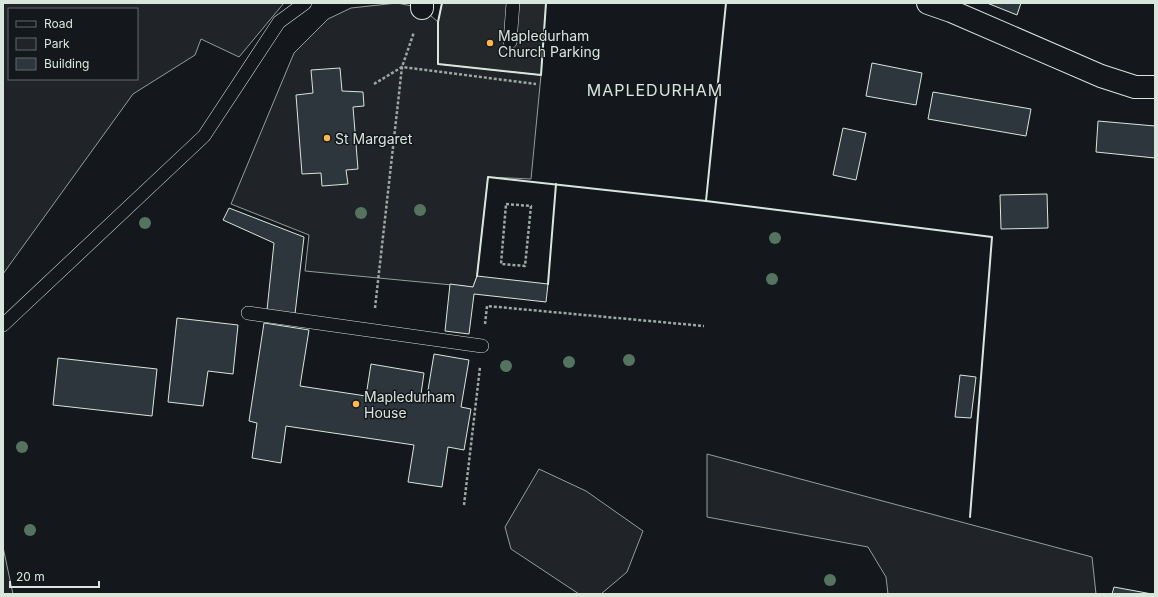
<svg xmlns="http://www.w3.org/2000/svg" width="1158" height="597" font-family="Inter,sans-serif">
  <rect width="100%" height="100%" fill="#14181c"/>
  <g fill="#202428" stroke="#939e99" fill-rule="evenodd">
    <path d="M3 3H284L239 57 201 39 195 55 133 94 3 274ZM9 9H137V79H9Z"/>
    <path d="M397 3 422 8 438 22V64L541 75 531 179 488 177 477 276 473 287 305 271 309 235 231 204 294 53 328 19 351 8Z"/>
    <path d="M707 454 1092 557 1096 594H888L886 577 868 547 707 517Z"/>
    <path d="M539 469 586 491 643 531 627 572 601 594H579L511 549 505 527Z"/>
    <path d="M3 547 13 594H3Z"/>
  </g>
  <path fill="#24282b" stroke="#939e99" d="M442 3H546L541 75 438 64V22Z"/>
  <g fill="#2c363c" stroke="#d8e6dc">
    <path d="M987 3H1021L1017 15Z"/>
    <path d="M872 63 922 73 916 105 866 96Z"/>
    <path d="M340 68 342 91 363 92 364 106 353 107 358 169 346 170 348 184 322 186 321 173 302 174 296 95 313 93 311 70Z"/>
    <path d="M933 92 1031 109 1026 136 928 119Z"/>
    <path d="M1098 121 1155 126V158L1096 152Z"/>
    <path d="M843 128 866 133 856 180 833 175Z"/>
    <path d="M1047 194 1048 228 1001 229 1000 195Z"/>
    <path d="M229 208 304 237 295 314 267 310 274 243 223 220Z"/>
    <path d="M477 276 548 284 546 302 474 294 469 334 445 331 450 284 473 287Z"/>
    <path d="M177 318 238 325 233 374 208 371 203 406 168 402Z"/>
    <path d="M264 323 309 330 300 386 366 396 371 364 424 373 420 401 426 402 434 354 469 360 461 407 471 409 464 450 448 447 442 487 408 482 414 445 286 426 281 463 252 458 257 423 249 421Z"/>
    <path d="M58 358 157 369 152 416 53 405Z"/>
    <path d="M960 375 976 377 971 418 955 417Z"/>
    <path d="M1114 587 1152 594H1112Z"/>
  </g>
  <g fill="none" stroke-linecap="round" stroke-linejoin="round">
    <g stroke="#d8e6dc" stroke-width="14">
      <g id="service">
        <path d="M510 42 513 3"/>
        <path d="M248 313 482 346"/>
        <path d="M3 325 204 136 279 22 305 3"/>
      </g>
    </g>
    <g stroke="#d8e6dc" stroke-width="24">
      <g id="minor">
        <path d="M928 3 951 11 1101 76 1135 87H1155"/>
        <path d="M422 8V3"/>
      </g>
    </g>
    <g stroke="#9da8a2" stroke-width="2.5" stroke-dasharray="3 2" stroke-linecap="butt">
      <path d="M374 84 402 67 414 32"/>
      <path d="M506 204 531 206 525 266 501 264Z"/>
      <path d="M375 308 402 67 536 84"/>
      <path d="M485 324 487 306 704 326"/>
      <path d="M464 505 480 367"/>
    </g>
    <use href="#service" stroke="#14181c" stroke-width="13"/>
    <use href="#minor" stroke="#14181c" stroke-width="22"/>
    <g stroke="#d8e6dc" stroke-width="2">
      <path d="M442 3 438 22V64L541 75 546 3"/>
      <path d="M706 201 726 3"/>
      <path d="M477 276 488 177 706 201 992 237 970 517"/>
      <path d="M548 284 556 184"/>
    </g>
  </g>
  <g fill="#55745f">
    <circle cx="420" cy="210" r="6"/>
    <circle cx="361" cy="213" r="6"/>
    <circle cx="145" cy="223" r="6"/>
    <circle cx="775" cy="238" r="6"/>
    <circle cx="772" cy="279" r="6"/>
    <circle cx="629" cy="360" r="6"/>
    <circle cx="569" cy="362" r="6"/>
    <circle cx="506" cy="366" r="6"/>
    <circle cx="22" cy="447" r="6"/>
    <circle cx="30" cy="530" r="6"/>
    <circle cx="830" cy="580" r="6"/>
  </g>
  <g fill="#ffb74d" stroke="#14181c" stroke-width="1.5">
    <circle cx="490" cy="43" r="4"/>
    <circle cx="327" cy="138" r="4"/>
    <circle cx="356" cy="404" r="4"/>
  </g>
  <g text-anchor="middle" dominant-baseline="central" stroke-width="3" stroke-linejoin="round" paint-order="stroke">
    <g font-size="14" fill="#d8e6dc" stroke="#14181c" text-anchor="start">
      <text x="498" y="35">Mapledurham<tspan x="498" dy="16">Church Parking</tspan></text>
      <text x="335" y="138">St Margaret</text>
      <text x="364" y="396">Mapledurham<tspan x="364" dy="16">House</tspan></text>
    </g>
    <g font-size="16" letter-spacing="1" fill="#d8e6dc" stroke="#14181c">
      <text x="655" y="90">MAPLEDURHAM</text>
    </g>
  </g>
  <rect width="1158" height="597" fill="none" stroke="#d8e6dc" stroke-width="8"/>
  <rect x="8" y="8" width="130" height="72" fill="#14181c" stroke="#626a69"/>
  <rect x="16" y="21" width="20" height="6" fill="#14181c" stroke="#626a69"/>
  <text x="44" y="28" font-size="12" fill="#d8e6dc">Road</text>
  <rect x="16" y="38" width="20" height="12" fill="#202428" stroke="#626a69"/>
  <text x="44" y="48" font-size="12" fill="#d8e6dc">Park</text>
  <rect x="16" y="58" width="20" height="12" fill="#2c363c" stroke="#626a69"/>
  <text x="44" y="68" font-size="12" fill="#d8e6dc">Building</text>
  <path d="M10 581v6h89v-6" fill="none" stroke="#d8e6dc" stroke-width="2"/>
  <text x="16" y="581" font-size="12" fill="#d8e6dc" stroke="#14181c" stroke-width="3" paint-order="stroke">20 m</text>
</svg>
